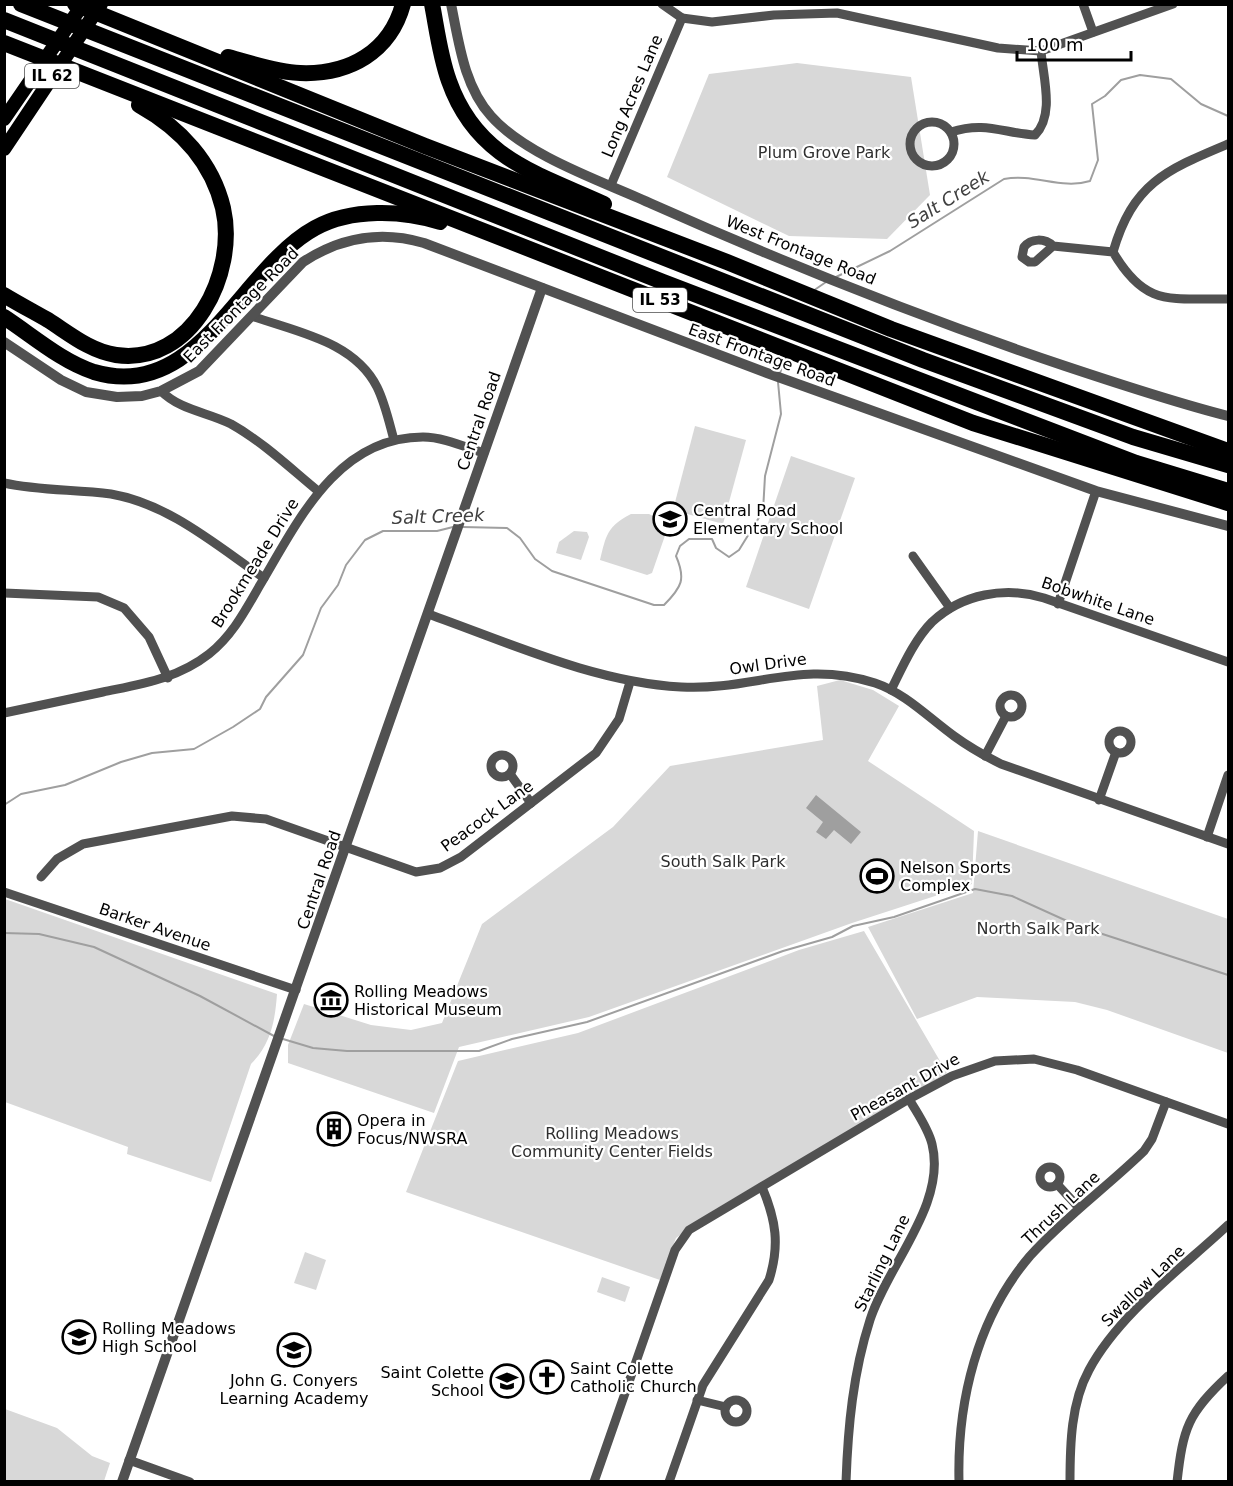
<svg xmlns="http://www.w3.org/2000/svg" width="1233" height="1486" font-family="'DejaVu Sans',sans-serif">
  <rect width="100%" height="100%" fill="#fff"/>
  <g fill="#d8d8d8">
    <path d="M797 63 911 77 930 195 887 239 789 236 667 177 709 74Z"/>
    <path d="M695 426 746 440 723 524 673 510Z"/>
    <path d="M791 456 855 478 809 609 746 587Z"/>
    <path d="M631 514H649L669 524 652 573 647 575 600 560C606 536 607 526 631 514Z"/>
    <path d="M574 531 587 532 589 537 581 560 556 553 559 542Z"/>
    <path d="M840 680 873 690 899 706 868 761 974 831 972 884 852 923 589 1017 459 1047 434 1113 288 1063V1045L304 1004 371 1025 411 1030 442 1023 482 924 613 827 670 766 823 740 817 686Z"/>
    <path d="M978 831 1228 919V1053L1107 1010 1075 1002 977 997 917 1019 868 927 973 893Z"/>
    <path d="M5 899 277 994C275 1021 271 1044 251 1064L211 1182 127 1154 128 1147 5 1102Z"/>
    <path d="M864 931 947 1073 714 1210 676 1238 660 1280 406 1192 458 1061 578 1033 799 950Z"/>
    <path d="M305 1252 326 1260 316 1290 294 1283Z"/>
    <path d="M602 1277 630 1287 625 1302 597 1292Z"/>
    <path d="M5 1409 57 1428 92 1456 110 1463 104 1481H5Z"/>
  </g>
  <path fill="#9f9f9f" d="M816 795 861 832 851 844 834 830 826 839 816 832 823 822 806 808Z"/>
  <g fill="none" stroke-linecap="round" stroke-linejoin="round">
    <g stroke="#9f9f9f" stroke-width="2">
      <path d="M836 277 890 251 1004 179C1034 173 1061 190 1090 181L1098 160 1092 104 1105 96 1121 80 1140 75 1171 79 1201 104 1228 116"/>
      <path d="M813 291 826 282"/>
      <path d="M780 373 785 359"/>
      <path d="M462 527 507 528 520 538 535 559 552 571 654 605H664C682 587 686 579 676 556L680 546 689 539H712L716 548 729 557 739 550 763 511 765 476 781 414 778 382"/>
      <path d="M4 805 21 794 65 785 121 762 152 753 194 749 233 727 260 709 266 697 303 655 321 608 338 585 346 565 365 540 383 531H437L453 527"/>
      <path d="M4 933 39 934 94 947 200 996 274 1036"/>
      <path d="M283 1039 313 1048 347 1051H479L512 1039 587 1022 783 951 832 937 853 926 894 917 975 889 1012 896 1078 926 1228 975"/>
    </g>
    <g stroke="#515151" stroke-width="9">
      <path d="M662 4 682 18"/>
      <path d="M1083 4 1093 32"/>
      <circle cx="932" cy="144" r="22"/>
      <path d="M951 132C985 121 1003 133 1035 135 1055 115 1043 77 1041 51"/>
      <path d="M611 185 682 18 712 22 774 15 837 13 998 48 1041 51 1173 4"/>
      <path d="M1053 246 1035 262H1029L1022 257 1024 247C1031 238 1045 238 1053 246L1113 252C1146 308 1170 298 1228 299"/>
      <path d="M1113 252C1133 183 1166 170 1228 144"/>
      <path d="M252 316C296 332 354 341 377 387 385 403 389 422 394 440"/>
      <path d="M161 391C180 410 207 412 231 424 263 442 290 468 318 491"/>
      <path d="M4 483C40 491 75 489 111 494 169 504 216 545 264 578"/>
      <path d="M913 556 950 608"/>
      <path d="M4 593 98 597 124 608 149 637 168 678"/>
      <path d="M1058 604 1096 491"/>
      <path d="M428 614C510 643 594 682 681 687 753 691 800 659 875 683 905 693 929 718 954 736 969 747 985 756 1001 764L1228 844"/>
      <path d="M891 690C902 668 914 640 932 622 962 594 1005 586 1044 598L1228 662"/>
      <circle cx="1011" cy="706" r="11"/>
      <path d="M4 713C37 706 70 699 103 692 141 684 177 679 209 654 232 636 245 611 260 585 298 521 337 437 423 437 443 437 465 447 484 453"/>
      <circle cx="1120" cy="742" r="11"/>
      <circle cx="502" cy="766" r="11"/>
      <path d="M985 756 1006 716"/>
      <path d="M510 774 531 803"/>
      <path d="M1099 800 1116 752"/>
      <path d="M1207 837 1228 775"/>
      <path d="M41 877 57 859 83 844 232 816 266 819 416 872 440 868 461 857 596 753 619 719 630 682"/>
      <path d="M4 892 296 990"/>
      <circle cx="1050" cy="1177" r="10"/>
      <path d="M1057 1184 1079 1208"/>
      <path d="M697 1400 726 1407"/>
      <circle cx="736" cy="1411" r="11"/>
      <path d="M129 1460 190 1482"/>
      <path d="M594 1482 675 1250 689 1230 909 1099 952 1076 995 1061 1034 1059 1077 1070 1228 1124"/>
      <path d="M669 1482 703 1385 769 1280C780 1245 776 1220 762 1187"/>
      <path d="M846 1482C848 1426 853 1373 870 1320 888 1264 947 1204 932 1144 928 1128 917 1113 909 1099"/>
      <path d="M959 1482C957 1402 977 1318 1030 1256 1065 1217 1107 1187 1144 1151L1152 1139 1166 1102"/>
      <path d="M1070 1482C1070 1444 1071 1403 1089 1370 1119 1314 1182 1268 1228 1225"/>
      <path d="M1177 1482C1183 1428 1188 1413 1228 1376"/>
    </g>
    <g stroke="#515151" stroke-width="10">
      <path d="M451 4C459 43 464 86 491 116 526 156 604 182 652 204 787 264 925 319 1065 366 1119 384 1173 402 1228 416"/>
      <path d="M4 342 61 380 86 392 117 397 142 396 161 391 199 371 303 262C341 237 380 230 424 243L767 373 1096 491 1228 526"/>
      <path d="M122 1482 542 288"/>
    </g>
    <g stroke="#000" stroke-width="14">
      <path d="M4 119 83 4"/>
      <path d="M4 149 101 4"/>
    </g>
    <g stroke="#000" stroke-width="16">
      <path d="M21 4 923 360 1133 437 1228 465"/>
      <path d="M75 4 425 146 727 262 891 329 1228 451"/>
      <path d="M432 4C437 30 440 56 449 81 476 158 536 173 604 204"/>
      <path d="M4 20 663 282 1136 463 1228 491"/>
      <path d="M4 43 973 423 1228 503"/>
      <path d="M228 57C251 63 276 72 300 73 349 75 390 52 403 4"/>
      <path d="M4 295C19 304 34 312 48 320 70 334 90 351 116 355 192 366 238 273 223 208 212 162 180 128 139 105"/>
      <path d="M4 317C33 336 61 361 94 372 199 403 240 269 315 228 351 208 403 210 440 222"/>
    </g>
  </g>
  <defs>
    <g id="school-ring" transform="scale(1.725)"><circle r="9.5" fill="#fff" stroke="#000" stroke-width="1.5"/><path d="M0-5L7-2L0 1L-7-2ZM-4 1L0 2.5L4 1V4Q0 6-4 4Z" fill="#000"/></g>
    <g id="stadium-ring" transform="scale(1.725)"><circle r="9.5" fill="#fff" stroke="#000" stroke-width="1.5"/><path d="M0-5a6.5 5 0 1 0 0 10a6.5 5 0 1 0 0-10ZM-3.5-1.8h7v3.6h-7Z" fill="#000"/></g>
    <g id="museum-ring" transform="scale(1.725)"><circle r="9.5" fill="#fff" stroke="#000" stroke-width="1.5"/><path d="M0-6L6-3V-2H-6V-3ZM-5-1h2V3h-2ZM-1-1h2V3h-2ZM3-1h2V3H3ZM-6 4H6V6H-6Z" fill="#000"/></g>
    <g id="building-ring" transform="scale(1.725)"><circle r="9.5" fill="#fff" stroke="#000" stroke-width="1.5"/><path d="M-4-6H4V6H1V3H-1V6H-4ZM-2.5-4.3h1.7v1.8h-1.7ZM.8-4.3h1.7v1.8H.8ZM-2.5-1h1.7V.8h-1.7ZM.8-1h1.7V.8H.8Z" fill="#000"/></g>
    <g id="church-ring" transform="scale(1.725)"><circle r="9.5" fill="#fff" stroke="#000" stroke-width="1.5"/><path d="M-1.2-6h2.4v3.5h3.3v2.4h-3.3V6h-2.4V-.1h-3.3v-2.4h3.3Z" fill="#000"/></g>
  </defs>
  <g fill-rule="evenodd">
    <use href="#school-ring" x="670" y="519"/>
    <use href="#stadium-ring" x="877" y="876"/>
    <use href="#museum-ring" x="331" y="1000"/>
    <use href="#building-ring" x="334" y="1129"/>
    <use href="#school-ring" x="79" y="1337"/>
    <use href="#school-ring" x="294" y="1350"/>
    <use href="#church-ring" x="547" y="1377"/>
    <use href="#school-ring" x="507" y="1381"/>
  </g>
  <g text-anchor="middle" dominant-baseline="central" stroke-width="4.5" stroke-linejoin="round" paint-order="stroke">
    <g fill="#fff" stroke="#4c4c4c" stroke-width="1.5">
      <rect x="25" y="64" width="54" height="24" rx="4.5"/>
      <rect x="633" y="288" width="54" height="24" rx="4.5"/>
    </g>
    <g font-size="15" font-weight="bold" fill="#000">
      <text x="52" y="76">IL 62</text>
      <text x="660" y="300">IL 53</text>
    </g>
    <g font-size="16" fill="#000" stroke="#fff">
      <text transform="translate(632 96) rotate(-67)">Long Acres Lane</text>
      <text transform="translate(801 250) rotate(22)">West Frontage Road</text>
      <text transform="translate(241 305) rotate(-45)">East Frontage Road</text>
      <text transform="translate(762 355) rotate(20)">East Frontage Road</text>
      <text transform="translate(479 421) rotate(-71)">Central Road</text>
      <text transform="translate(255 563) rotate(-58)">Brookmeade Drive</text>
      <text transform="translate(1098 601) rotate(19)">Bobwhite Lane</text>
      <text transform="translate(768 664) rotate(-8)">Owl Drive</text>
      <text transform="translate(487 816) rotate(-36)">Peacock Lane</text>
      <text transform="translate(319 880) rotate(-71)">Central Road</text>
      <text transform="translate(155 927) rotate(19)">Barker Avenue</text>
      <text transform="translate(905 1087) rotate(-29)">Pheasant Drive</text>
      <text transform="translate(1061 1208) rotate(-43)">Thrush Lane</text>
      <text transform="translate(882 1263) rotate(-64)">Starling Lane</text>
      <text transform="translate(1143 1286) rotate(-44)">Swallow Lane</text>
    </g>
    <g font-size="16" fill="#2f2f2f" stroke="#fff">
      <text x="824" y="152">Plum Grove Park</text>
      <text x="723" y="861">South Salk Park</text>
      <text x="1038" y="928">North Salk Park</text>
      <text x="612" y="1133">Rolling Meadows<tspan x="612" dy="18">Community Center Fields</tspan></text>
    </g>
    <g font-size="16" fill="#000" stroke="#fff" text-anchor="start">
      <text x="693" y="510">Central Road<tspan x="693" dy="18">Elementary School</tspan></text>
      <text x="900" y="867">Nelson Sports<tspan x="900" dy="18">Complex</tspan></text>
      <text x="354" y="991">Rolling Meadows<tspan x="354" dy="18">Historical Museum</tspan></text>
      <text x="357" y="1120">Opera in<tspan x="357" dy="18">Focus/NWSRA</tspan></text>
      <text x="102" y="1328">Rolling Meadows<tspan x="102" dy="18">High School</tspan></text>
      <text x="570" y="1368">Saint Colette<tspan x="570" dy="18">Catholic Church</tspan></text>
      <text x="484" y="1372" text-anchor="end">Saint Colette<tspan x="484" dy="18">School</tspan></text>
      <text x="294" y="1380" text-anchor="middle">John G. Conyers<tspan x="294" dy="18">Learning Academy</tspan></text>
    </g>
    <g font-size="18" font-style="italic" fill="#404040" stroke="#fff">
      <text transform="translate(948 199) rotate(-32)">Salt Creek</text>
      <text transform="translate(438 516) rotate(-2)">Salt Creek</text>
    </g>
  </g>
  <rect width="1233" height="1486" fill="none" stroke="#000000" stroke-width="12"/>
  <path d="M1017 51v9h114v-9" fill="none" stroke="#000000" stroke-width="3"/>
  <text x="1026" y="51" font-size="18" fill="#000000" stroke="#ffffff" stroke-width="4.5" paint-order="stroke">100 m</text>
</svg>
